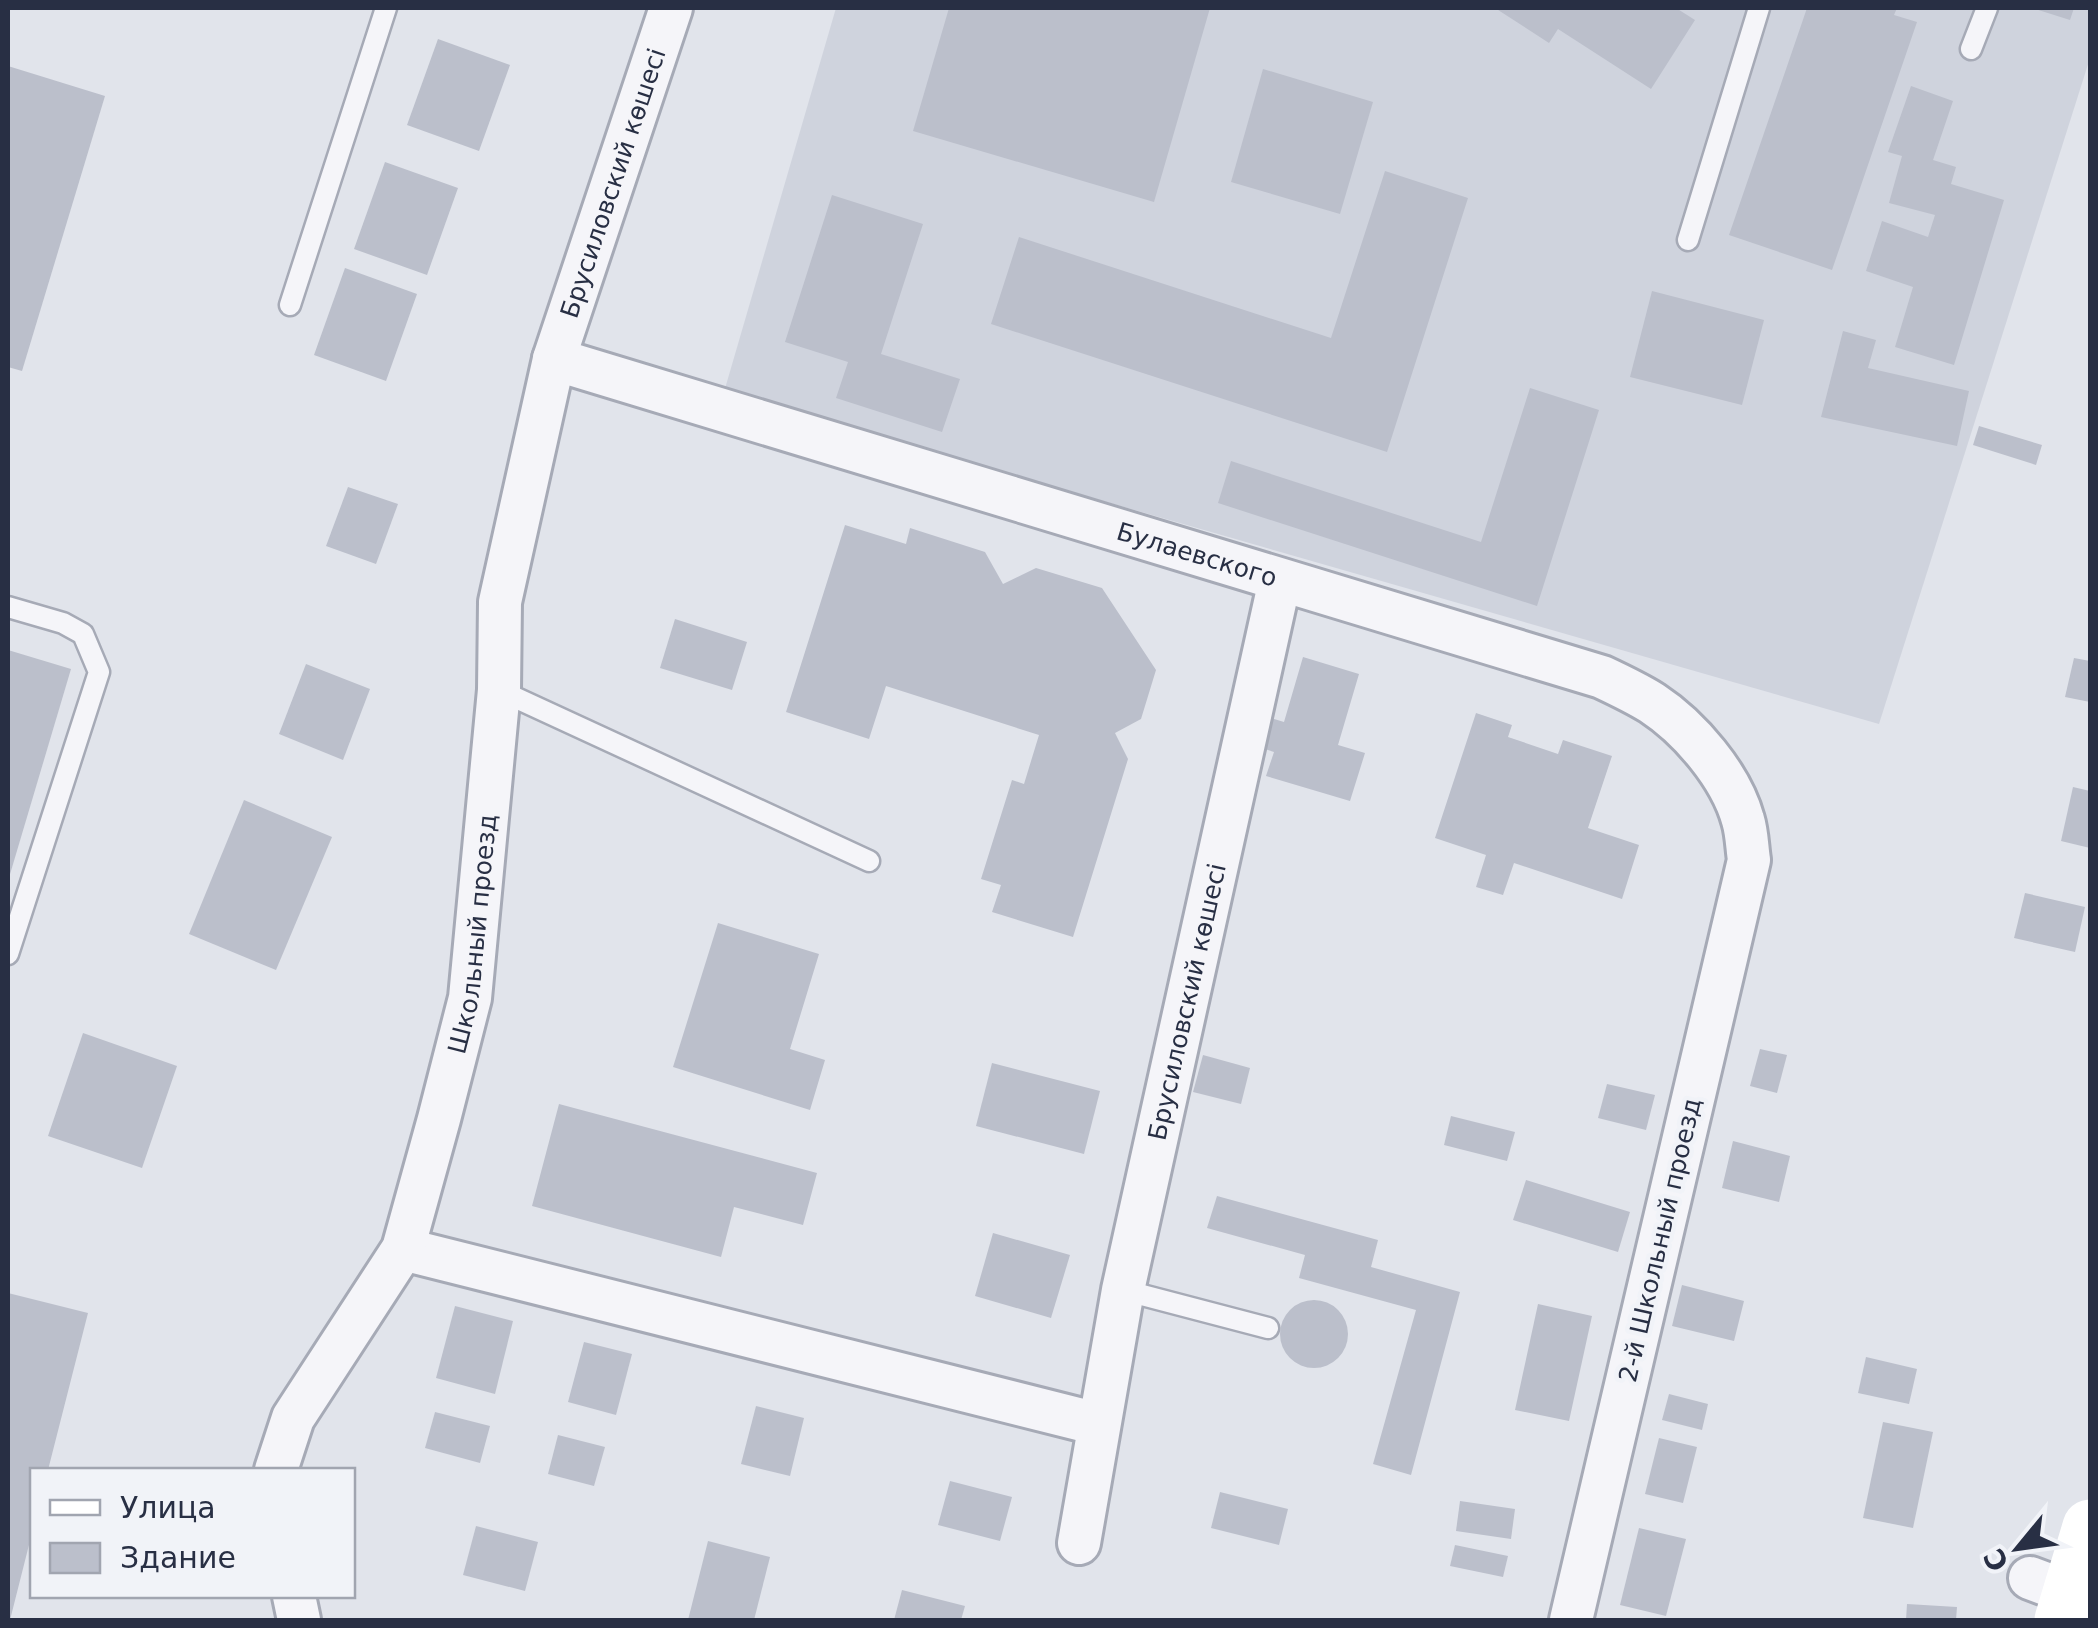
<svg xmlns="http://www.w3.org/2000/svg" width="2098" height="1628" font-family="'DejaVu Sans',sans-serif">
  <rect width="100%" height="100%" fill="#e1e4eb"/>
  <path fill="#cfd3dd" d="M836 8H2090V58L1879 724 724 392Z"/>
  <g fill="#bbbfcb">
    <path d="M949 8H1210L1154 202 913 131Z"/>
    <path d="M1495 8H1676L1695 20 1651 89 1558 29 1549 43Z"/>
    <path d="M1807 8H1897L1894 15 1917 22 1832 270 1729 235Z"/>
    <path d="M2032 8H2074L2070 20Z"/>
    <path d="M438 39 510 65 479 151 407 125Z"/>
    <path d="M8 66 105 96 22 371 8 367Z"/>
    <path d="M1263 69 1373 102 1340 214 1231 182Z"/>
    <path d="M1911 86 1953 101 1933 160 1956 167 1951 184 2004 200 1954 365 1895 347 1913 287 1866 271 1882 221 1928 237 1935 215 1889 203 1902 156 1888 152Z"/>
    <path d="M385 162 458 188 427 275 354 249Z"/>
    <path d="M1385 171 1468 198 1387 452 991 324 1019 237 1331 338Z"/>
    <path d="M832 195 923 224 881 354 960 379 942 432 836 398 848 362 785 342Z"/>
    <path d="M345 268 417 294 386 381 314 355Z"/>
    <path d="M1652 291 1764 320 1742 405 1630 377Z"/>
    <path d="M1843 331 1876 340 1868 368 1969 391 1957 446 1821 417Z"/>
    <path d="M1530 388 1599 410 1537 606 1218 503 1231 461 1481 542Z"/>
    <path d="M1979 426 2042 445 2036 465 1973 445Z"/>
    <path d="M348 487 398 504 376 564 326 546Z"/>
    <path d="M845 525 906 544 910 528 985 552 1003 584 1036 568 1102 588 1156 670 1141 719 1115 733 1128 759 1073 937 992 912 1001 885 981 879 1012 780 1024 784 1039 735 886 686 869 739 786 712Z"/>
    <path d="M675 619 747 642 732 690 660 668Z"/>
    <path d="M8 650 71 669 8 881Z"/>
    <path d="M1303 657 1359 674 1338 745 1365 753 1350 801 1266 776 1274 752 1252 745 1261 715 1284 722Z"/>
    <path d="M2074 658 2090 661V702L2065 697Z"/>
    <path d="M306 664 370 689 343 760 279 734Z"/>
    <path d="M1476 713 1512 725 1508 737 1558 754 1563 740 1612 756 1588 828 1639 845 1622 899 1514 863 1503 895 1476 887 1486 855 1435 838Z"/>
    <path d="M2073 787 2090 791V848L2061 841Z"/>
    <path d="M244 800 332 837 276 970 189 934Z"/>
    <path d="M2025 893 2085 907 2075 952 2014 938Z"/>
    <path d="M718 923 819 954 790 1049 825 1060 810 1110 673 1067Z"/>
    <path d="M83 1033 177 1066 142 1168 48 1136Z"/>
    <path d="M1760 1049 1787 1055 1777 1093 1750 1086Z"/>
    <path d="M1203 1055 1250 1068 1241 1104 1193 1092Z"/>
    <path d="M992 1063 1100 1091 1084 1154 976 1126Z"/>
    <path d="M1607 1084 1655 1095 1646 1130 1598 1118Z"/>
    <path d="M559 1104 817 1173 803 1225 734 1207 721 1257 532 1206Z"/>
    <path d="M1451 1116 1515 1132 1507 1161 1444 1145Z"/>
    <path d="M1733 1141 1790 1156 1779 1202 1722 1188Z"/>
    <path d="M1526 1180 1630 1212 1618 1252 1513 1220Z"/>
    <path d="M1217 1196 1378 1240 1371 1267 1460 1292 1411 1475 1373 1464 1416 1310 1299 1278 1305 1255 1207 1228Z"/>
    <path d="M993 1233 1070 1255 1051 1318 975 1296Z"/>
    <path d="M1682 1285 1744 1301 1734 1341 1672 1326Z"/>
    <path d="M8 1293 88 1313 48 1470H32V1533L10 1620H8Z"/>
    <circle cx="1314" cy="1334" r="34"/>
    <path d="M1538 1304 1592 1316 1569 1421 1515 1410Z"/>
    <path d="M455 1306 513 1321 495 1394 436 1378Z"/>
    <path d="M584 1342 632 1354 616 1415 568 1402Z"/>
    <path d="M1866 1357 1917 1369 1909 1404 1858 1393Z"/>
    <path d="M1669 1394 1708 1404 1702 1430 1662 1420Z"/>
    <path d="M756 1406 804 1418 790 1476 741 1464Z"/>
    <path d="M435 1412 490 1426 480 1463 425 1448Z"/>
    <path d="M1883 1422 1933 1432 1913 1528 1863 1518Z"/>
    <path d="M558 1435 605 1447 594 1486 548 1474Z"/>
    <path d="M1659 1438 1697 1447 1683 1503 1645 1494Z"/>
    <path d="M950 1481 1012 1497 1000 1541 938 1525Z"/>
    <path d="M1220 1492 1288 1509 1279 1545 1211 1528Z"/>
    <path d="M1460 1501 1515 1509 1511 1539 1456 1531Z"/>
    <path d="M476 1526 538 1542 525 1591 463 1575Z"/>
    <path d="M1639 1528 1686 1539 1666 1616 1620 1605Z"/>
    <path d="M708 1541 770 1557 754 1620H688Z"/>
    <path d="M1455 1545 1508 1556 1503 1577 1450 1566Z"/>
    <path d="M902 1590 965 1606 961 1620H894Z"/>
    <path d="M1907 1604 1957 1607 1956 1620H1906Z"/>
  </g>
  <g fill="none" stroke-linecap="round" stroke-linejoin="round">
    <g stroke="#a6aab6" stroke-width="25">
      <g id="service">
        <path d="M1971 49 1987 8"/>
        <path d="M1688 240 1759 8"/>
        <path d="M290 305 386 8"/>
        <path d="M8 607 63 623 83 634 99 672 8 954"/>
        <path d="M499 690 869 861"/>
        <path d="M1123 1290 1268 1328"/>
      </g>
    </g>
    <g stroke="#a6aab6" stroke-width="48">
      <g id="minor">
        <path id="s1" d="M554 359 1602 677C1619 685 1636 693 1652 703 1690 728 1731 776 1743 820 1747 833 1747 847 1749 860L1571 1620"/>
        <path d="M403 1249 1098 1424"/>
        <path id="s2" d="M276 1470 293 1418 403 1249 439 1119 470 998 499 690 500 602 554 359 671 8"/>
        <path id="s3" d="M1079 1543 1123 1290 1280 580"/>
        <path d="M2030 1578 2070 1593"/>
        <path d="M294 1596 299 1620"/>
      </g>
    </g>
    <use href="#service" stroke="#f5f5f9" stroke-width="20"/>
    <use href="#minor" stroke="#f5f5f9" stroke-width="42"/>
    <path stroke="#fff" stroke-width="55" d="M2062 1620 2090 1527"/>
  </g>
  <g text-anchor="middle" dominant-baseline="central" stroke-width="9" stroke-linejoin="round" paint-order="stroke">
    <g font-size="25" fill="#282f44" stroke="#f1f3f8">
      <text stroke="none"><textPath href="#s2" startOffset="1348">Брусиловский көшесі</textPath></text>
      <text stroke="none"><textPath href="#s1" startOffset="672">Булаевского</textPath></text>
      <text stroke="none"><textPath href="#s2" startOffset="580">Школьный проезд</textPath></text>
      <text stroke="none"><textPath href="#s3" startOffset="552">Брусиловский көшесі</textPath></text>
      <text transform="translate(1660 1240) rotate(-77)">2-й Школьный проезд</text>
    </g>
  </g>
  <rect width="2098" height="1628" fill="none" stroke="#282f44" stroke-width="20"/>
  <rect x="30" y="1468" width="325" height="130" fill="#f1f3f8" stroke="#a1a5b0" stroke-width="2.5"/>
  <rect x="50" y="1500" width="50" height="15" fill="#ffffff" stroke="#a1a5b0" stroke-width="2.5"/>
  <text x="120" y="1518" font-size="30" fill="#282f44">Улица</text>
  <rect x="50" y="1543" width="50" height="30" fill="#bbbfcb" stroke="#a1a5b0" stroke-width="2.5"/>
  <text x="120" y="1568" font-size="30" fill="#282f44">Здание</text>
  <g transform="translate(2018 1548) rotate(241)" stroke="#f1f3f8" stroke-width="8" paint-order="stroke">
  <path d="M0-8L18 38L0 25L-18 38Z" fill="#282f44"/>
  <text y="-15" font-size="28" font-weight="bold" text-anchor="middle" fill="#282f44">С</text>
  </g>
</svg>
